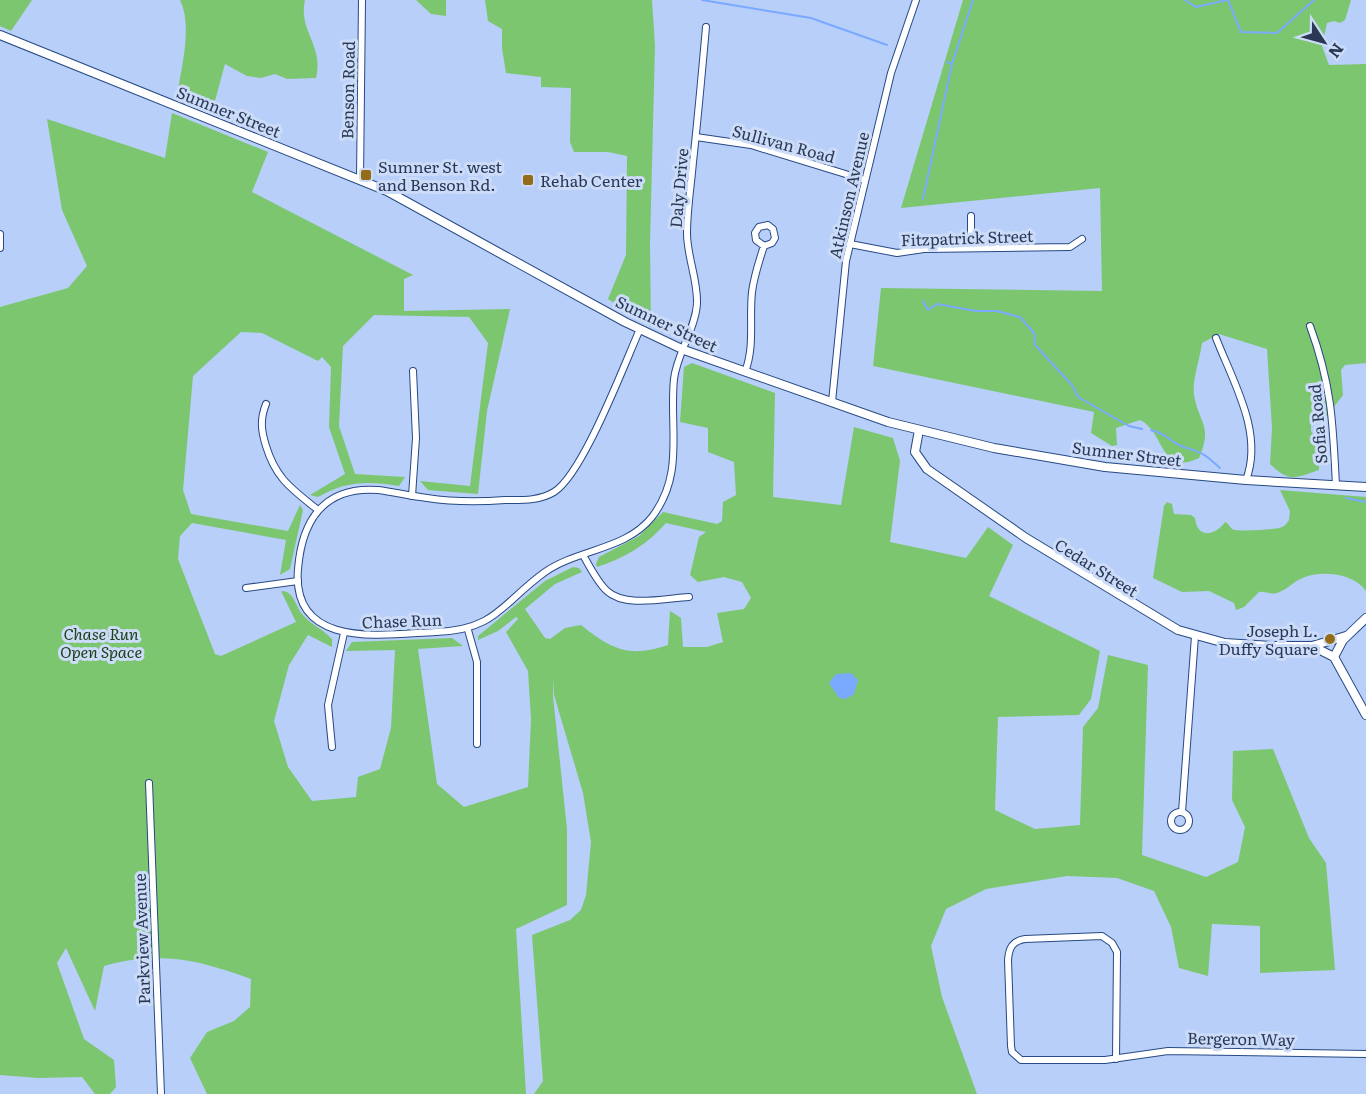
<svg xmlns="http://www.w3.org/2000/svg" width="1366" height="1094" font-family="Literata,serif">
  <rect width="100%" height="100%" fill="#b7cff9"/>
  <g fill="#7cc670">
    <path d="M0 0H32L11 31 0 26Z"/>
    <path d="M180 0H305C298 31 324 45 316 78L287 79 275 74 261 78 247 76 225 64 213 108 177 96C181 68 193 27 180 0Z"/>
    <path d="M416 0H446V16L431 14Z"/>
    <path d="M485 0H652L655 46 650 243 651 327 608 299 626 255 627 156 608 152H574L570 142 571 88 541 87V77L506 73 502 48V29L488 21Z"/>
    <path d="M963 0H1351L1345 20 1340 23 1334 21 1327 23 1322 46 1329 65 1366 64V363L1345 365 1341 370 1343 395 1327 416 1311 425V431L1318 442 1319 470C1295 478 1290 483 1270 464L1272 428 1267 349 1219 334 1202 343C1200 359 1192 380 1194 395 1199 424 1213 425 1199 458 1160 477 1165 432 1140 420L1116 428 1117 445 1112 446 1091 433 1094 412 873 366 881 288 1102 291 1100 188 901 208Z"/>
    <path d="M172 113 268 152 252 192 413 275 404 279V311L510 309 487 411 478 494 428 490 420 481 470 486 488 343 469 317 374 315 343 346 339 426 355 474 405 477 399 486C368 481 346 481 318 497L310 495 345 474 329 427 331 367 322 357 318 361 262 333 241 332 193 376 183 490 191 514 288 531 300 505 303 510 290 569 280 575 286 540 192 523 180 536 178 559 215 654 221 656 296 622 281 591C294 591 295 605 302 614 311 625 323 629 332 639V647L308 635 289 665 274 721 288 767 312 801 356 797 358 777 380 769 391 728 395 650 346 651 352 642 452 638 463 646 418 649 437 784 464 807 528 787 531 719 528 671 506 632 518 619 516 617 498 631 478 640V636L545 581 573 567 579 568 582 572 555 584 525 609 545 638 550 639 565 628 581 625C612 650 629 658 668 645L670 611 681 618 683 647H707L723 642 717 613 744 609 751 598 742 582 724 577 698 582 690 575 699 537 706 532 666 523C647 545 624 558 597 567L596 564 599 557 639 536 663 512 717 524 722 521 723 502 736 495 734 462 708 452V428L680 422 684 367 692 363 775 393 773 497 841 505 854 427 893 438 900 461 890 542 966 558 988 527 1013 545 989 596 1100 651 1091 699 1079 715 998 717 995 810 1035 829 1080 825 1083 727 1098 708 1108 655 1148 665 1142 855 1206 877 1238 862 1245 827 1232 800 1233 751 1273 749 1309 838 1326 863 1335 970 1260 973V926L1212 924 1208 976 1179 968 1171 927 1154 891 1117 878 1067 876 986 889 946 909 931 946 942 997 977 1094H534L543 1081 532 935 570 920 581 910 586 895 591 842 583 793 554 695V678L553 696 567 829V905L516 929 526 1094H207L190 1058 207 1032 234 1021 250 1007 251 979C199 960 159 950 104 966L95 1011 66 948 57 963 84 1039 114 1060 116 1087 110 1094H95L82 1077 39 1078 0 1075V307L68 288 87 266 62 210 47 119 165 158Z"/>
    <path d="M1280 490 1366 497V591C1355 574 1324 570 1305 577 1295 580 1287 590 1277 593 1271 595 1265 591 1259 592L1244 607 1236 610 1234 603 1209 591 1182 592 1153 578 1164 506 1167 502 1172 504 1174 514 1191 515 1195 518C1197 539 1215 536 1225 522 1228 523 1229 526 1232 529 1236 532 1276 530 1282 527 1285 526 1287 523 1289 520L1290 511Z"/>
  </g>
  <path fill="#7aaaff" d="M851 673 858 680 854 694 846 699 839 698 829 683 836 674Z"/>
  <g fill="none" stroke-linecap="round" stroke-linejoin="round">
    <g stroke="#7aaaff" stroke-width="2">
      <path d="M702 0 811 18 887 45"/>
      <path d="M1185 0 1196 7 1227 0"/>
      <path d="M1228 0 1241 32 1277 33 1314 0"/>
      <path d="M947 62 952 64 973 0"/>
      <path d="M923 199 952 64"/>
      <path d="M923 301 928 310 937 304 976 311H997L1020 317 1034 333 1035 345 1072 385 1078 397 1129 426 1142 429"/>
      <path d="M1151 430C1168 434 1169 441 1181 446 1202 453 1203 452 1220 468"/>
      <path d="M1346 498 1366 502"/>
    </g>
    <g stroke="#274984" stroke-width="8">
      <g id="minor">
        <path d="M696 137 751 145 865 180"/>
        <path d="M360 179 362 0"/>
        <path d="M0 234V248"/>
        <path d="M850 244 897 253 924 249 1070 247 1082 239"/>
        <path d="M971 248V216"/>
        <path d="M1310 326C1332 386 1333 424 1336 486"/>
        <path d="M640 329C624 365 583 474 554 492 539 501 522 500 505 500 479 502 453 502 427 498 410 496 394 492 378 490 324 486 302 520 298 569 291 651 386 634 436 632 496 630 502 603 545 572 578 549 626 550 652 517 685 474 669 428 674 379 677 353 695 330 697 304 698 280 687 257 687 233 687 210 691 186 693 162 698 117 702 72 706 27"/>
        <path d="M1216 338C1233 382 1264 433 1246 480"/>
        <path d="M745 372C755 346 749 320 752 292 754 276 759 261 764 246L772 243 775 238 773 229 768 225 759 227 755 233 756 240 764 246"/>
        <path d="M832 402 846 261 891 73 916 0"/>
        <path d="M266 404C260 419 261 430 266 446 276 479 292 489 318 510"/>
        <path d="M412 496 416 438 413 371"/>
        <path d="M583 555C590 567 597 582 607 591 625 608 666 598 689 597"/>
        <path d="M246 588 298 581"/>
        <path d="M468 630 477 662V744"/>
        <path d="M332 747 328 705 344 633"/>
        <path d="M149 783 161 1094"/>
        <circle cx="1180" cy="821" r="9"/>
        <path d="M1182 812 1195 636"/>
        <path d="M1116 1059 1117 952 1112 943 1102 936 1025 939C1012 941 1009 948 1008 960L1011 1046 1012 1052 1021 1060H1105L1168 1051 1366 1054"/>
      </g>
    </g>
    <g stroke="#274984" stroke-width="10">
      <g id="tertiary">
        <path d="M919 430 915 452 927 469 1026 538 1178 630 1225 643 1271 646H1312L1346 636"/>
        <path d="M1314 647 1334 657 1366 715"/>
        <path d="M1334 657 1343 640 1366 618"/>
      </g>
    </g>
    <g stroke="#274984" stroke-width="10">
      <path id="secondary" d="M0 35 387 191 625 322 684 350 888 422 994 448 1105 467 1246 480 1366 487"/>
    </g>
    <use href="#minor" stroke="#fff" stroke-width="6"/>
    <use href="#tertiary" stroke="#fff" stroke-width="8"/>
    <use href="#secondary" stroke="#fff" stroke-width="8"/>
  </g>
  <g fill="#946c16" stroke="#ccdcf8" stroke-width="2">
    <rect x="360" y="169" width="12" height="12" rx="3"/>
    <rect x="522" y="174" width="12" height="12" rx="3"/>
    <circle cx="1330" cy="639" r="6"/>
  </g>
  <g text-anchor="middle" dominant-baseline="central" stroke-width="6" stroke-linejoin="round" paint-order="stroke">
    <g font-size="16" fill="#293955" stroke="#ccdcf8">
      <text transform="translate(347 90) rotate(-89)">Benson Road</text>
      <text transform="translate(229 111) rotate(22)">Sumner Street</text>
      <text transform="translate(784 143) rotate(15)">Sullivan Road</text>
      <text transform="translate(678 188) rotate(-85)">Daly Drive</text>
      <text transform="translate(848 195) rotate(-77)">Atkinson Avenue</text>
      <text transform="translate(967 237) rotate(-2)">Fitzpatrick Street</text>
      <text transform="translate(667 323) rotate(25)">Sumner Street</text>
      <text transform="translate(1317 424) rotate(-95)">Sofia Road</text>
      <text transform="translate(1127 453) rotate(7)">Sumner Street</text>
      <text transform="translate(1097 567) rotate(32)">Cedar Street</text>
      <text transform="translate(402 620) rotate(-2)">Chase Run</text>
      <text transform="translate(141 939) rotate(-92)">Parkview Avenue</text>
      <text transform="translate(1241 1038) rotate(1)">Bergeron Way</text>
    </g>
    <g font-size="16" fill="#293955" stroke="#ccdcf8" text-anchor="start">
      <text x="378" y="166">Sumner St. west<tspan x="378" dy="18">and Benson Rd.</tspan></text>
      <text x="540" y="180">Rehab Center</text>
      <text x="1318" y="630" text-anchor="end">Joseph L.<tspan x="1318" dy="18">Duffy Square</tspan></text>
    </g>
    <g font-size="16" font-style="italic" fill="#1e4118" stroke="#ccdcf8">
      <text x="101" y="633">Chase Run<tspan x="101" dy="18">Open Space</tspan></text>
    </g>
  </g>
  <g transform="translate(1324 42) rotate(126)" stroke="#ccdcf8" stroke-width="4.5" paint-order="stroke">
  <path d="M0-4.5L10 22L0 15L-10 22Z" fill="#293955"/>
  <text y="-9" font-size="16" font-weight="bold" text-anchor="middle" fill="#293955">N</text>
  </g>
</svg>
